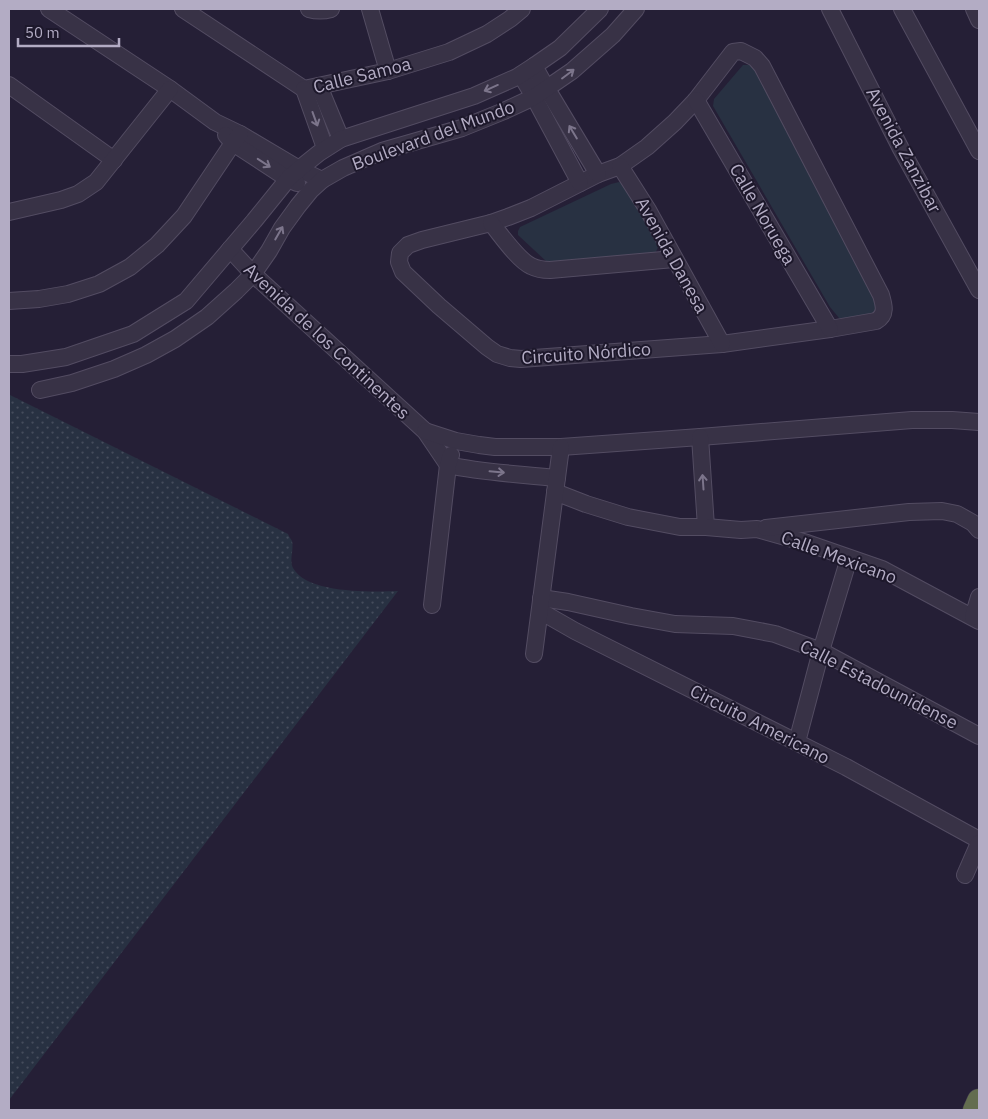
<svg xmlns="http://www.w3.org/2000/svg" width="988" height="1119" font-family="'IBM Plex Sans',sans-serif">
  <defs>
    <pattern id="grass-dots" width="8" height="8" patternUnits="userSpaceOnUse" patternTransform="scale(1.25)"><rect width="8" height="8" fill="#283142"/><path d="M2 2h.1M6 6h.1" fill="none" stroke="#454c5c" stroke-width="1.8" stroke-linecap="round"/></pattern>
  </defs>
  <rect width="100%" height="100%" fill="#251f36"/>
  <path fill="url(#grass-dots)" d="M10 395 288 534C289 537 291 539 292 541 294 550 289 560 293 568 307 594 373 592 398 591L9 1100V396Z"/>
  <g fill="#283142">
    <path d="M743 65H754L879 300V309L872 318 853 319 839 318 830 307 713 106 714 99Z"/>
    <path d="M619 182 625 184 657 241 658 247 655 254 547 262 518 235V231L520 227 611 184Z"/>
  </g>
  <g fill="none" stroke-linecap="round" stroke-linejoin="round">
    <g stroke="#534c62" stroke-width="18">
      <g id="minor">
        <path d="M49 9 170 89 215 122 240 134 299 169 322 180"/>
        <path d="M183 9 304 89 388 71 449 52 487 34 510 19 522 9"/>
        <path d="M309 9C316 11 324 11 331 9"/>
        <path d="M370 9 388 71"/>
        <path d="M830 9 901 149 979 290"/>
        <path d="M902 9 979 151"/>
        <path d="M974 9 979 20"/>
        <path d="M741 51 755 58 762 66 881 295C884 305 887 315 876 321L830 329 722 344 521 359 510 358 497 354 487 347 439 306 403 272 399 262 400 253 408 245 422 240 491 223 508 217 531 208 598 174 620 166 647 147 675 122 696 100 733 52Z"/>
        <path d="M534 66 547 89 598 174"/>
        <path d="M521 75 534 97 580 183"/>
        <path d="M9 85 114 160"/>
        <path d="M319 86 341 139"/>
        <path d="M304 89 325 148"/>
        <path d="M696 100 830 329"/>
        <path d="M226 135 233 143 288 179 297 183"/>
        <path d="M620 166 648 210 722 344"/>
        <path d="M9 212 61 200 78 194 96 182 170 89"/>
        <path d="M491 223C501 235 518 260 531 266 537 269 544 270 550 270L674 259"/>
        <path d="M230 249 253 274 425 431 448 465"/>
        <path d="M9 301 39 299 68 294 99 284 130 267 157 245 184 216 233 143 240 134"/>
        <path d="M9 364H22L66 357 133 334 186 301 254 221 288 179 299 169 319 153 341 139 474 96 517 77 534 66 560 48 600 9"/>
        <path d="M40 390 72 383 114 369 146 355 175 339 207 317 236 291 253 274 269 251 282 228 298 206 311 190 322 180 343 168 382 151 462 128 504 111 534 97 572 71 613 35 636 9"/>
        <path d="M425 431 456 441 479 445 495 447H561L700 437 912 420H952L979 422"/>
        <path d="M700 437 706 527"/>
        <path d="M448 465C484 473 521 474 557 478"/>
        <path d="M555 492 586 504 628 517 680 527H706L741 530 757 529 807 543 882 569 979 621"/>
        <path d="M766 528 909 512 942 511 957 514 973 523 979 530"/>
        <path d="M541 598 568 602 631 616 675 624 733 626 775 634 821 651 979 736"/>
        <path d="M432 605 448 465 451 455"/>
        <path d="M540 611 575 631 846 767 979 840"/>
        <path d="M973 617 979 597"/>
        <path d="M534 654 561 447"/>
        <path d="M797 742 821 651 849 558"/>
        <path d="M965 875 979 843"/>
      </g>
    </g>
    <g stroke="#403a4e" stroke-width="25">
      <path id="highway" d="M975 1110 979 1101"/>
    </g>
    <use href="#minor" stroke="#383246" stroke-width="16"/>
    <use href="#highway" stroke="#636d4f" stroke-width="24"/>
  </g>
  <defs><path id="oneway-shaft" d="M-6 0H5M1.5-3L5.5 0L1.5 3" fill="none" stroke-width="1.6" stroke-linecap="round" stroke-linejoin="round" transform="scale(1.25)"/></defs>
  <g stroke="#7c758b">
    <use href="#oneway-shaft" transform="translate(568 74) rotate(-37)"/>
    <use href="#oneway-shaft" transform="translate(491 88) rotate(156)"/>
    <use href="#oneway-shaft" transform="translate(315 119) rotate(70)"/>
    <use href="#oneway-shaft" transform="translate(573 132) rotate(-121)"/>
    <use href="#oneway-shaft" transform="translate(264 163) rotate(33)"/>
    <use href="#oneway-shaft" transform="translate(279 233) rotate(-60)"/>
    <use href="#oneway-shaft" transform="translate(497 472) rotate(5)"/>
    <use href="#oneway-shaft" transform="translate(703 482) rotate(-94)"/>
  </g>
  <g text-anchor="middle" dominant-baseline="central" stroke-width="4" stroke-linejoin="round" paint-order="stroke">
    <g font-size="18" fill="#b3acc4" stroke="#1d182b">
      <text transform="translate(362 75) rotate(-14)">Calle Samoa</text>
      <text transform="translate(433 135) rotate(-20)">Boulevard del Mundo</text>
      <text transform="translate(904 150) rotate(62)">Avenida Zanzibar</text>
      <text transform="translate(763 214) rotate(60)">Calle Noruega</text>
      <text transform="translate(672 255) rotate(61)">Avenida Danesa</text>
      <text transform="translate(327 341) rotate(43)">Avenida de los Continentes</text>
      <text transform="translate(586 353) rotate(-4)">Circuito Nórdico</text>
      <text transform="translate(839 557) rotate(20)">Calle Mexicano</text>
      <text transform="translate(879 684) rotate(27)">Calle Estadounidense</text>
      <text transform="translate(760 724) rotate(27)">Circuito Americano</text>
    </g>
  </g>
  <rect width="988" height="1119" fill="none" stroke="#b3acc4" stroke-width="20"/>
  <path d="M18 38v8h101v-8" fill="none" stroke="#b3acc4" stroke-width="2.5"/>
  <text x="25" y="38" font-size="15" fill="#b3acc4" stroke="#1d182b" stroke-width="4" paint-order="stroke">50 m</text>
</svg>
